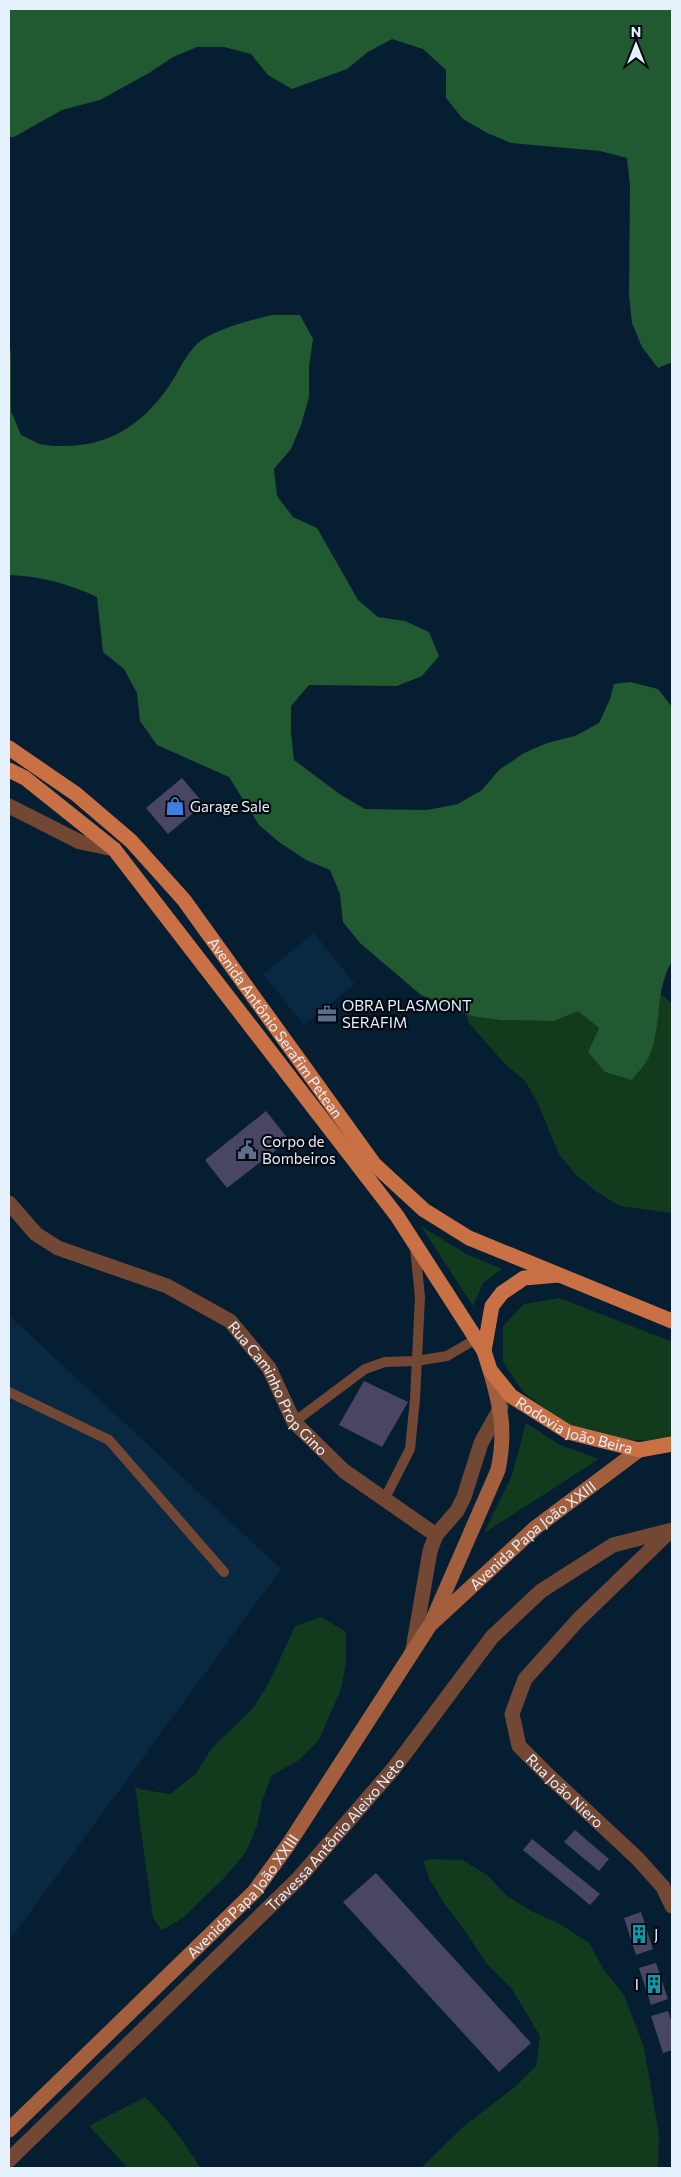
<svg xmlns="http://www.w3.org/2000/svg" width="681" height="2177" font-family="Commissioner,sans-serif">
  <rect width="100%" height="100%" fill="#061e32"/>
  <g fill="#092841">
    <path d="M314 933 355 984 304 1025 263 974Z"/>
    <path d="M9 1315 281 1569 9 1941Z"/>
  </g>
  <g fill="#123b1e">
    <path d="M662 995 672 1004V1213L620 1206 597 1192 576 1175 559 1154 539 1106 526 1082 505 1064 469 1023 465 1013 500 1020 554 1021 578 1010 599 1028 588 1052 605 1072Z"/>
    <path d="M421 1226 466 1254 502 1269 483 1283 473 1306Z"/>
    <path d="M560 1298 672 1342V1441L625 1440 568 1425 524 1393 503 1362V1326L524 1304Z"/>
    <path d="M526 1423 560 1445 599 1459 484 1533 512 1475Z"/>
    <path d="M321 1617 346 1632V1663L341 1689 319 1740 299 1760 272 1775 262 1801 257 1826 246 1852 225 1877 183 1918 162 1930 153 1918 135 1786 139 1789 170 1794 196 1774 211 1749 253 1708 269 1683 295 1626Z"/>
    <path d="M431 1859 462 1860 487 1875 507 1896 533 1912 558 1923 589 1943 604 1970 624 1995 644 2047 659 2135 658 2168H421L463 2127 515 2087 536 2066 540 2036 512 1989 486 1963 466 1932 446 1906 430 1880 423 1861Z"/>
    <path d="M145 2097C167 2119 184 2141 200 2168H128L89 2126Z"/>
  </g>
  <g fill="#215931">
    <path d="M9 9H672V362L658 368 642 347 632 323 629 295 630 186 627 158 600 151 511 143 487 133 463 119 446 98V70L423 49 392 39 368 52 347 69 292 89 268 75 251 54 224 47H197L173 57 149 73 100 100 62 110 14 137H9Z"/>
    <path d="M272 315H300L313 339 309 367V397L301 425 291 449 274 469 277 496 293 517 317 528 358 600 378 617 405 621 429 632 439 656 422 676 397 686 309 685 291 706V733L294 760 341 795 365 809 427 810 458 804 482 790 499 770 524 753 547 743 575 736 599 723 610 699 614 684 630 682 658 689 672 707V961C655 989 662 1024 650 1054 647 1063 638 1072 632 1080L605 1072 588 1052 599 1028 578 1011 554 1021 500 1020 472 1016 421 995 360 943 343 922 340 894 330 870 306 860 279 842 259 825 229 777 157 745 140 721 137 693 124 669 103 652 97 597C69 584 40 576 9 575V334L11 356V411L21 435C28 438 37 444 45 445 51 446 58 446 64 446 107 446 138 427 164 393 176 378 182 360 195 346 210 330 251 320 272 315Z"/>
  </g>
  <g fill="#494663">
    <path d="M182 778 204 804 168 834 146 808Z"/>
    <path d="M266 1111 289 1140 227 1188 205 1160Z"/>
    <path d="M364 1381 408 1402 382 1447 339 1425Z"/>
    <path d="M575 1830 609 1859 599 1871 564 1842Z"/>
    <path d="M532 1839 600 1894 590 1905 523 1850Z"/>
    <path d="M376 1873 531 2043 499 2072 343 1902Z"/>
    <path d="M641 1912 653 1949 636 1955 624 1918Z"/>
    <path d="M656 1963 668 1999 651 2005 639 1968Z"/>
    <path d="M668 2011 672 2023V2050L663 2053 651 2016Z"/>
  </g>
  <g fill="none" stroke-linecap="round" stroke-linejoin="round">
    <g stroke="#724734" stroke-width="10">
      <path d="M9 1392 109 1440 224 1572"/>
      <path d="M294 1422 365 1369 385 1362 416 1361 447 1356 476 1339"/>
      <path d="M384 1500 410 1449 415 1399 420 1297 415 1248"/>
    </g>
    <g stroke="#724734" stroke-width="15">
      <path d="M9 806 80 842 114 849"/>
      <path id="s1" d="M9 1203 36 1234 58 1248 167 1286 230 1321 269 1368 294 1422 344 1471 436 1535 430 1551 413 1649"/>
      <path id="s2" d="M669 1532 578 1620 525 1679 512 1714 519 1746 549 1776 637 1858 663 1887 672 1906"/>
      <path d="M436 1535 457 1511 464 1497 481 1443 501 1407"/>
      <path id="s3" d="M9 2160 298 1879 394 1768 492 1637 541 1591 613 1545 672 1530"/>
    </g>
    <g stroke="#a35e3e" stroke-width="15">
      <path d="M433 1619 498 1470C506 1432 501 1407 490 1370"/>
      <path id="s4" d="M9 2130 254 1892 288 1845 430 1625 535 1528 639 1450"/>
    </g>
    <g stroke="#c97045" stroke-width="15">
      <path id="s5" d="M9 748 76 794 131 841 184 900 374 1164 424 1210 469 1238 672 1321"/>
      <path d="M9 770 25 778 114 849 397 1216 484 1351"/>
      <path id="s6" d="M559 1275 524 1278 502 1293 492 1306 484 1351 490 1370 511 1396 568 1432 639 1450 672 1444"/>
    </g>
  </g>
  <defs>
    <g id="shop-bare" transform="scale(1.5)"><path d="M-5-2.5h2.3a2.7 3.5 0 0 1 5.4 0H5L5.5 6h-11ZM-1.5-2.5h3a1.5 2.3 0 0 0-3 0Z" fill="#3f7fe0" stroke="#020810" stroke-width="2.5" paint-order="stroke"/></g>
    <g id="office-bare" transform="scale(1.5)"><path d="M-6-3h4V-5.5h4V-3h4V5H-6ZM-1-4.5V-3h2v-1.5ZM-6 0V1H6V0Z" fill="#5c6f8a" stroke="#020810" stroke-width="2.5" paint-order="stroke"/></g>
    <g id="civic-bare" transform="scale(1.5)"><path d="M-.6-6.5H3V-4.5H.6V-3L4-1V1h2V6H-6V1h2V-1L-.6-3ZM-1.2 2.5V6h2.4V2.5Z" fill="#5c6f8a" stroke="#020810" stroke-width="2.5" paint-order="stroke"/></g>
    <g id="building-bare" transform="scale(1.5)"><path d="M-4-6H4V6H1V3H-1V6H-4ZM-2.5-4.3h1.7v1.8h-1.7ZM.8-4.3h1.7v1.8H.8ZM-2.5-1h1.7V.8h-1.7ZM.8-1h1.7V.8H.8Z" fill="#0f9aa8" stroke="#020810" stroke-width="2.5" paint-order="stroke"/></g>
  </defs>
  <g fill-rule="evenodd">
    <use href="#shop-bare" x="175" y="806"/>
    <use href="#office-bare" x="327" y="1014"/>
    <use href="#civic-bare" x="247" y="1150"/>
    <use href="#building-bare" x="639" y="1934"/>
    <use href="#building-bare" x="654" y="1984"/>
  </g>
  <g text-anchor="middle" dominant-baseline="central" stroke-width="4.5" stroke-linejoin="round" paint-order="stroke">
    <g font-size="15" fill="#e5f1fd" stroke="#020810" text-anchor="start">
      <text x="190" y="806">Garage Sale</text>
      <text x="342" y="1005">OBRA PLASMONT<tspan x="342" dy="17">SERAFIM</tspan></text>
      <text x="262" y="1141">Corpo de<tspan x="262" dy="17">Bombeiros</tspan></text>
      <text x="654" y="1934">J</text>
      <text x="639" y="1984" text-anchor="end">I</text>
    </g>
    <g font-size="15" fill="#e5f1fd" stroke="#020810">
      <text stroke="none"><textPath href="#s5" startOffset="390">Avenida Antônio Serafim Petean</textPath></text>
      <text stroke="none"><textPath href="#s1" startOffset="338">Rua Caminho Prop Gino</textPath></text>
      <text stroke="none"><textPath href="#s6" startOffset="248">Rodovia João Beira</textPath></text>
      <text stroke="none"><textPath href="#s4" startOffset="798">Avenida Papa João XXIII</textPath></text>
      <text stroke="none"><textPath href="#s2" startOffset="340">Rua João Niero</textPath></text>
      <text stroke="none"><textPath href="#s3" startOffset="461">Travessa Antônio Aleixo Neto</textPath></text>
      <text stroke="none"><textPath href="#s4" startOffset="331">Avenida Papa João XXIII</textPath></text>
    </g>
  </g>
  <rect width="681" height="2177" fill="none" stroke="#e5f1fd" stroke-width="20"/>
  <g transform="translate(636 45)" stroke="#020810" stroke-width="4" paint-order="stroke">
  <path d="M0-4L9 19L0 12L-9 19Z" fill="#e5f1fd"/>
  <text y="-8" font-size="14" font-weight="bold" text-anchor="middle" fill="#e5f1fd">N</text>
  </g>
</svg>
